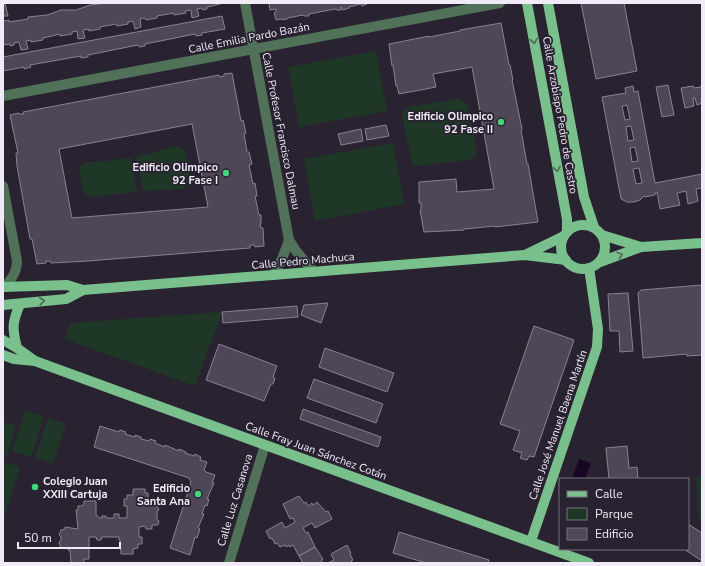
<svg xmlns="http://www.w3.org/2000/svg" width="705" height="566" font-family="'Nunito Sans',sans-serif">
  <rect width="100%" height="100%" fill="#292231"/>
  <g fill="#1f3726">
    <path d="M376 51 387 111 299 127 288 67Z"/>
    <path d="M456 99C461 99 464 101 468 106L477 152C475 156 473 159 469 160L415 166 412 163 402 115 403 111 409 107Z"/>
    <path d="M393 143 404 204 315 221 304 159Z"/>
    <path d="M175 146 181 147 185 151 190 180 188 185 183 189 143 191 136 157Z"/>
    <path d="M132 158 137 192 91 197 85 194 83 191 79 171 81 166 85 163Z"/>
    <path d="M222 312 195 386 65 339 70 323Z"/>
    <path d="M25 411 44 417 31 457 12 451Z"/>
    <path d="M48 418 66 424 53 464 35 458Z"/>
    <path d="M3 422 16 426 7 456 3 455Z"/>
    <path d="M3 462 20 467 3 522Z"/>
    <path d="M696 477H702V519H699Z"/>
  </g>
  <path fill="#170725" d="M579 459 591 463 585 479H572Z"/>
  <g fill="#4f4758" stroke="#898194" fill-rule="evenodd">
    <path d="M3 3H5L8 16H3Z"/>
    <path d="M107 3H220V4L207 7V9L203 10 202 8 197 9 199 16 192 18 191 10 185 11 186 13 174 15V13L157 16V18L146 20 145 18 140 19 141 27 135 29 133 21 128 22V24L117 26 116 24 100 27V29L89 31V29L83 30 85 38 78 39 77 31 72 32V34L60 36V34L43 38V40L31 42V40L26 41 28 49 21 50 19 42 14 43V45L10 46V44L3 45V21L9 20V22L28 19V17L47 15 61 10H76L90 5Z"/>
    <path d="M269 3H369L362 6 361 4 349 7V8L343 10 341 7V10H337L335 9 309 14V16H304L303 15 288 18 287 19 283 20 282 19 276 20 274 13 276 12V9L270 10Z"/>
    <path d="M581 3H624L637 71 596 79Z"/>
    <path d="M222 16 225 29 202 33V35L196 36 195 34 145 44V46L139 47 138 45 88 55V57L81 58V56L30 65 31 67 24 69V67L3 71V57Z"/>
    <path d="M501 23 509 65H510L513 80H512L522 129 521 130 527 164H528L538 222 495 227V226L464 229V230L424 232 420 210H421V203H419V182L456 179 457 192 494 189 487 150 472 67 433 74 436 87 399 94 397 86H396L393 65 392 66 389 44 429 36V37L460 31V30Z"/>
    <path d="M232 73 241 121 243 120 246 133H244L247 152H249L252 164 249 165 253 184 255 183 257 196H255L259 215H261V223H260L261 228H263L264 246 255 247 254 245H250V248L88 261 51 263 50 261H46V263L37 264 32 239H30L17 166 16 153H18L10 115 19 113V114H24L23 112 219 75 220 77 224 76V74ZM192 124 208 207 72 218 59 149Z"/>
    <path d="M668 85 674 115 662 117 656 87Z"/>
    <path d="M701 85H702V103L697 105 695 98H693L694 106 685 108 681 88 693 86 694 88 701 87Z"/>
    <path d="M633 86 634 92 638 91 655 183 702 174V188L696 189 698 201 688 204 686 191 677 193 680 205 660 209 657 192 655 193V195L645 197 644 196 640 200 634 202H627L621 199 602 97 626 93 625 88ZM627 105 630 119 625 120 622 106ZM631 126 634 140 628 141 626 127ZM635 147 638 161 632 162 630 148ZM639 168 642 183 636 184 633 169Z"/>
    <path d="M386 125 389 136 367 140 365 129Z"/>
    <path d="M361 129 363 141 341 145 338 134Z"/>
    <path d="M702 285V355L687 356V354L643 358 638 293 641 290Z"/>
    <path d="M628 293 633 351 620 352 619 331H610L608 294Z"/>
    <path d="M328 303 321 323 301 315 304 305Z"/>
    <path d="M297 306 298 317 223 323 222 312Z"/>
    <path d="M534 326 574 340 534 457 529 456 527 460 520 458 522 453 513 450 520 431 500 424Z"/>
    <path d="M219 344 277 366 273 377 275 378 273 384H271L264 401 206 380Z"/>
    <path d="M325 348 394 373 387 392 319 367Z"/>
    <path d="M314 379 383 404 376 423 307 398Z"/>
    <path d="M303 409 381 437 378 447 300 419Z"/>
    <path d="M100 426 119 432 120 430 126 432 125 434 135 437V435L141 437V439L149 441 150 439 156 441 155 443 165 447V445L179 451V449L186 452 185 453 194 456 195 454 201 457 200 460 207 462 204 470 206 472 215 475 212 483H214L207 499H209L207 506 205 505 202 514H204L198 528 200 529 197 538 195 537 190 555 170 548 191 482 189 478 94 447Z"/>
    <path d="M627 446 629 468 637 467 638 479H609L606 448Z"/>
    <path d="M133 489H145V493H148V499H146L147 504H150V506H157L159 510 157 511V519L159 521 158 525H152V529H146L145 526 139 527V537H142V544H138V548L133 549V554H121L120 540H119V537H102L101 540H97L96 537H89V559H84V563H71L70 550H68V548H61L59 542 61 540V537L59 535 61 530 65 529V527L78 529 76 510H78V506H82L84 504V501H96V515L100 518H102V516H106V518H114V514H119V518H127V506H124V499H127V495H133Z"/>
    <path d="M299 496 304 503 306 502 308 506 312 503 313 505 317 502 326 512 328 511 332 519 315 528 312 523 303 528 306 533 308 532 315 547 299 556 293 545 290 547 289 545 286 547 285 545 280 547 277 543 275 544 272 538 270 539 266 531 282 522 285 528 295 522 293 518 290 519 283 504Z"/>
    <path d="M688 524 702 533V561L684 549H688Z"/>
    <path d="M399 532 489 560 488 563H426L393 553Z"/>
    <path d="M347 545 351 553 350 554 353 560 351 561 352 563H328L334 560 331 554Z"/>
    <path d="M315 547 323 559 321 560 323 563H303L299 556Z"/>
  </g>
  <g fill="none" stroke-linecap="round" stroke-linejoin="round">
    <g stroke="#517259" stroke-width="10">
      <path d="M245 3 289 240 296 251 314 272"/>
      <path d="M3 96 500 3"/>
      <path d="M3 186 17 261C17 272 12 278 5 287"/>
      <path d="M274 275 282 259 289 240"/>
      <path d="M229 563 265 445"/>
    </g>
    <g stroke="#79c08c" stroke-width="10">
      <path d="M527 3 567 219V232"/>
      <path d="M548 3 584 197 594 227"/>
      <circle cx="583" cy="247" r="22"/>
      <path d="M602 235 641 247"/>
      <path d="M525 255 564 236"/>
      <path d="M600 262 641 247 702 243"/>
      <path d="M3 287 67 285 83 290 525 255 566 260"/>
      <path d="M3 305 66 299 83 290"/>
      <path d="M3 340 17 348 35 361"/>
      <path d="M17 348C12 328 12 323 20 304"/>
      <path d="M3 355 14 359 35 361 589 563"/>
      <path d="M531 541 597 347 598 329 589 268"/>
    </g>
  </g>
  <defs><path id="oneway-chevron" d="M-2-3.5L2.5 0L-2 3.5" fill="none" stroke-width="1.6" stroke-linecap="round" stroke-linejoin="round"/></defs>
  <g stroke="#4d695a">
    <use href="#oneway-chevron" transform="translate(534 41) rotate(80)"/>
    <use href="#oneway-chevron" transform="translate(557 169) rotate(80)"/>
    <use href="#oneway-chevron" transform="translate(620 255) rotate(-20)"/>
    <use href="#oneway-chevron" transform="translate(42 301) rotate(-6)"/>
  </g>
  <g fill="#43d77b" stroke="#292231" stroke-width="1.5">
    <circle cx="501" cy="122" r="4"/>
    <circle cx="226" cy="173" r="4"/>
    <circle cx="35" cy="487" r="4"/>
    <circle cx="198" cy="494" r="4"/>
  </g>
  <g text-anchor="middle" dominant-baseline="central" stroke-width="3.5" stroke-linejoin="round" paint-order="stroke">
    <g font-size="11" fill="#f0ebf6" stroke="#292231">
      <text transform="translate(249 38) rotate(-11)">Calle Emilia Pardo Bazán</text>
      <text transform="translate(560 115) rotate(80)">Calle Arzobispo Pedro de Castro</text>
      <text transform="translate(281 131) rotate(79)">Calle Profesor Francisco Dalmau</text>
      <text transform="translate(303 261) rotate(-5)">Calle Pedro Machuca</text>
      <text transform="translate(558 425) rotate(-71)">Calle José Manuel Baena Martín</text>
      <text transform="translate(316 451) rotate(20)">Calle Fray Juan Sánchez Cotán</text>
      <text transform="translate(235 500) rotate(-73)">Calle Luz Casanova</text>
    </g>
    <g font-size="11" font-weight="bold" fill="#f0ebf6" stroke="#292231" text-anchor="end">
      <text x="493" y="116">Edificio Olimpico<tspan x="493" dy="13">92 Fase II</tspan></text>
      <text x="218" y="167">Edificio Olimpico<tspan x="218" dy="13">92 Fase I</tspan></text>
      <text x="43" y="481" text-anchor="start">Colegio Juan<tspan x="43" dy="13">XXIII Cartuja</tspan></text>
      <text x="190" y="488">Edificio<tspan x="190" dy="13">Santa Ana</tspan></text>
    </g>
  </g>
  <rect width="705" height="566" fill="none" stroke="#f0ebf6" stroke-width="8"/>
  <rect x="559" y="478" width="130" height="72" fill="#292231" stroke="#797280"/>
  <rect x="567" y="491" width="20" height="6" fill="#79c08c" stroke="#797280"/>
  <text x="595" y="498" font-size="12" fill="#f0ebf6">Calle</text>
  <rect x="567" y="508" width="20" height="12" fill="#1f3726" stroke="#797280"/>
  <text x="595" y="518" font-size="12" fill="#f0ebf6">Parque</text>
  <rect x="567" y="528" width="20" height="12" fill="#4f4758" stroke="#797280"/>
  <text x="595" y="538" font-size="12" fill="#f0ebf6">Edificio</text>
  <path d="M18 542v6h102v-6" fill="none" stroke="#f0ebf6" stroke-width="2"/>
  <text x="24" y="542" font-size="12" fill="#f0ebf6" stroke="#292231" stroke-width="3" paint-order="stroke">50 m</text>
</svg>
